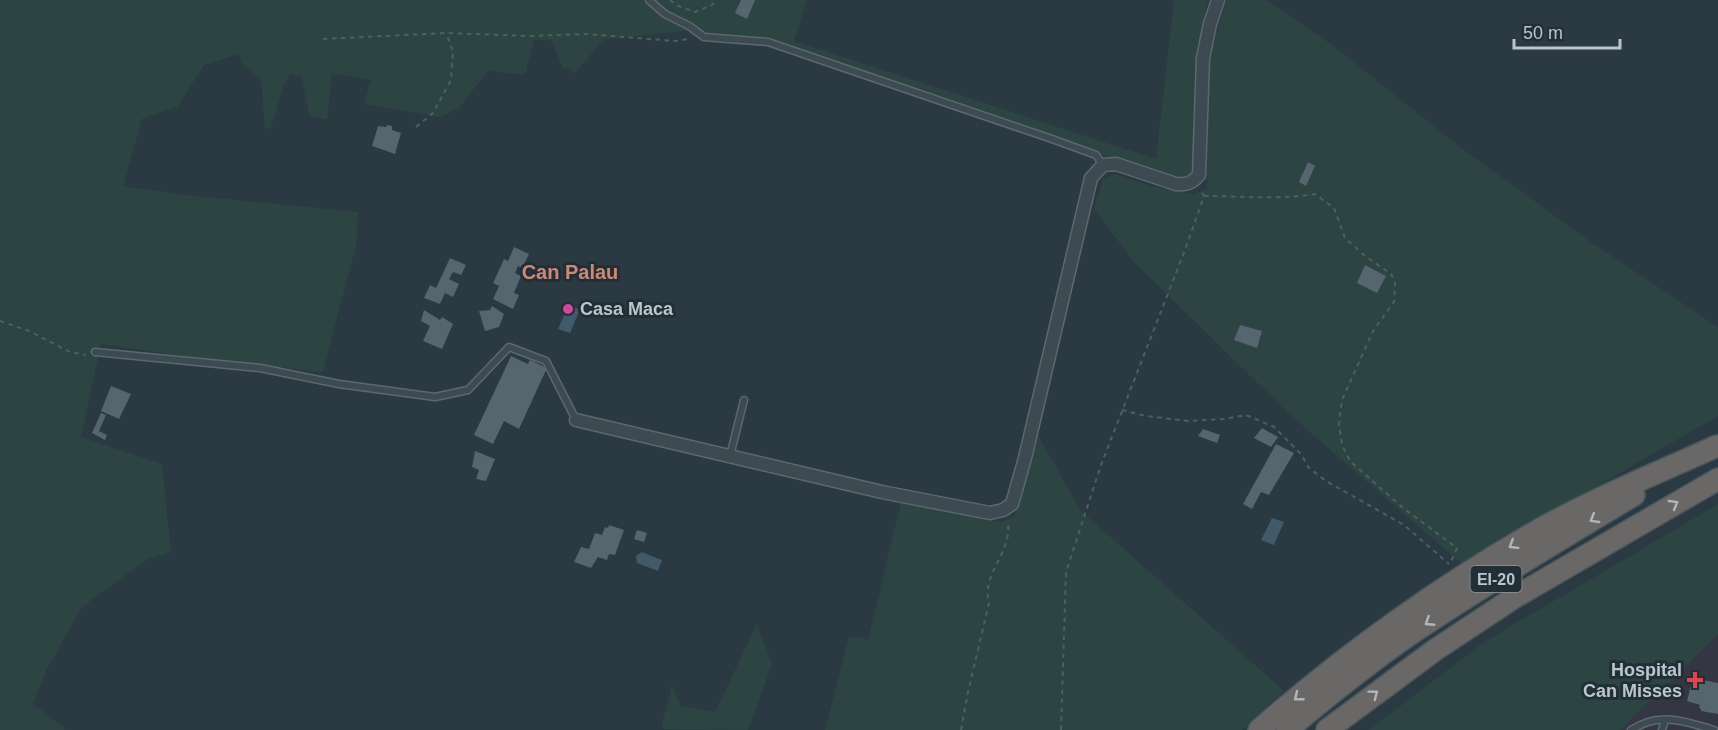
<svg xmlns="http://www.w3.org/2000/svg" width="1718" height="730" font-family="Helvetica,sans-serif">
  <rect width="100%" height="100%" fill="#2a3942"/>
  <path fill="#353643" d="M1718 635V730H1620L1626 724Z"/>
  <g fill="#2d4542">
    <path d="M0 0H807L794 41 1156 159 1174 0H1207L1196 64 1194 156 1191 174 1180 178 1154 172 766 38 687 31 604 39 575 73 563 68 551 40H534L525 75 488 71 459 108 440 117 364 104 371 80 332 73 327 120 309 116 302 77 291 74 284 85 271 128 265 129 261 79 241 63 239 54 204 65 178 106 142 119 123 186 185 195 358 212 356 245 323 372 196 358 101 344 81 437 162 464 171 552 146 560 81 608 46 671 33 704 65 728 64 730H0Z"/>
    <path d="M1226 0H1267L1335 47 1460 147 1591 242 1718 327V416L1462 564 1290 415 1133 261 1094 209 1103 179 1114 174 1155 187 1193 194 1207 189 1209 60Z"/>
    <path d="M1038 435 1080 510 1284 691 1242 730H825L849 636 868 639 901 503 1002 522 1015 516Z"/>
    <path d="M1718 504V635L1620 730H1369L1484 642Z"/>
    <path d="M757 624 772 664 748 730 661 729 672 685 681 706 715 712Z"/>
  </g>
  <g fill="#415a69">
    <path d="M568 306 580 309 570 333 558 329Z"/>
    <path d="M1272 518 1284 522 1274 545 1261 540Z"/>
    <path d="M641 552 662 560 658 571 637 563 636 556 638 554H640Z"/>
  </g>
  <g fill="#55666e">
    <path d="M741 0H755L747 19 735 13Z"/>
    <path d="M387 125 392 126V130L401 133 395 154 372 146 378 126 386 127Z"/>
    <path d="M1308 162 1315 166 1306 186 1299 182Z"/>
    <path d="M514 247 529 254 522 268 518 266 515 273 521 276 514 293 519 295 513 309 493 299 499 286 493 283 504 259 508 261Z"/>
    <path d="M450 258 466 265 461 275 453 272 449 279 459 284 453 297 445 293 440 304 424 298 430 285 436 288Z"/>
    <path d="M1365 265 1386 276 1377 293 1357 283Z"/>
    <path d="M492 306 504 314 499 327 485 331 479 311 490 310Z"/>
    <path d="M424 310 440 320 442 317 453 324 442 349 423 341 430 326 421 321Z"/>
    <path d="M1240 325 1262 331 1257 348 1234 340Z"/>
    <path d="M511 356 528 364 530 360 547 368 519 429 504 421 493 444 474 435Z"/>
    <path d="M111 386 131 394 119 419 101 411Z"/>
    <path d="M101 413 106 415 99 431 107 435 105 440 92 433Z"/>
    <path d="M1262 428 1278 437 1271 447 1254 438Z"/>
    <path d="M1203 429 1220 435 1217 443 1198 436Z"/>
    <path d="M1276 444 1294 453 1269 495 1261 492 1252 509 1243 504Z"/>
    <path d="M475 451 495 459 486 481 476 479 479 470 472 467Z"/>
    <path d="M609 525 624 530 615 555 609 554 607 560 598 557 591 568 574 562 581 547 589 549 595 533 602 535 605 527 608 528Z"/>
    <path d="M637 530 647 533 644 542 634 539Z"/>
    <path d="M1693 678 1718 683V714L1701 711V709L1699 708 1700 705 1687 701Z"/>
  </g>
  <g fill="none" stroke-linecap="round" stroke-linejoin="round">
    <g stroke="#5c686f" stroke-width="9">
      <g id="service">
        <path d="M649 0 665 14 689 26 704 37 768 42 1052 139 1096 155 1103 165"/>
        <path d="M95 352 260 368 339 384 435 397 468 390 509 347 546 361 576 420"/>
        <path d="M730 456 744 400"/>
        <path d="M1631 730C1636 727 1642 724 1648 722 1669 715 1694 724 1714 730"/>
        <path d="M1662 730 1665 720"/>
      </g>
    </g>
    <g stroke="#5c686f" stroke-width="15">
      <path id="minor" d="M576 420 882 492 990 513 1003 510 1012 504 1025 458 1091 178 1103 165 1116 164 1176 184C1187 185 1192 183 1199 175L1203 58 1210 24 1218 0"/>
    </g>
    <g stroke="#48555c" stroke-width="24">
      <g id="trunk">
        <path d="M1259 730C1342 657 1432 592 1528 536 1588 501 1653 475 1717 446"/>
        <path d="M1287 730C1330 694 1374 658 1421 627 1490 581 1562 538 1634 495"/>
        <path d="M1327 730 1435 650 1515 597 1718 479"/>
      </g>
    </g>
    <g stroke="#4c615f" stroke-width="2" stroke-dasharray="4.5 4.5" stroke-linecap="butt">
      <path d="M670 0 678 6 695 12 712 5 716 0"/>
      <path d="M323 39 446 33 529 36 586 34 675 41 689 39"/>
      <path d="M416 127 433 113 451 80 453 51 446 33"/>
      <path d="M1204 196C1241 196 1279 200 1315 194L1334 208 1345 238 1365 256 1391 274 1395 282 1394 302 1373 331 1342 400 1339 424 1342 445 1350 461 1403 508 1457 548 1451 562"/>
      <path d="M0 321 29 331 70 352 86 355"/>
      <path d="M1122 410 1146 416 1188 421 1224 419 1246 415 1274 427 1302 455 1308 467 1326 481 1404 525 1449 564"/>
      <path d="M961 730 968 692 989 603C981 574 1012 553 1008 522"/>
      <path d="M1061 730 1066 572 1101 465 1185 250 1204 196 1201 191"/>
    </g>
    <use href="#service" stroke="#3e4a52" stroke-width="6"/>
    <use href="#minor" stroke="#3e4a52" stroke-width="12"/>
    <use href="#trunk" stroke="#6a6866" stroke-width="21"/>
  </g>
  <defs><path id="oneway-chevron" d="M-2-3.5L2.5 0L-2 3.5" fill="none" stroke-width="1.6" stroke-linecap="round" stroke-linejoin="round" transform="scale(1.5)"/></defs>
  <g stroke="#afb7bd">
    <use href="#oneway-chevron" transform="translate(1674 504) rotate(-30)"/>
    <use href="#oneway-chevron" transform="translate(1594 519) rotate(149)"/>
    <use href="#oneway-chevron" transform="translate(1513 545) rotate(148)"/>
    <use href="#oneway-chevron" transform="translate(1429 622) rotate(147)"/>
    <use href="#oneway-chevron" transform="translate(1374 694) rotate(-37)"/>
    <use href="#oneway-chevron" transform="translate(1298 697) rotate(141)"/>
  </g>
  <circle fill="#d1479c" stroke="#222f37" stroke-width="2" cx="568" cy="309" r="6"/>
  <path fill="#e0444e" stroke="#222f37" stroke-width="2" d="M1692 671h6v6h6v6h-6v6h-6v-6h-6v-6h6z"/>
  <g text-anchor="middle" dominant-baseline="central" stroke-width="6" stroke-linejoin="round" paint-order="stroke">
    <rect fill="#222f37" stroke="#8d989f" stroke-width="1.5" x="1470.5" y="566" width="51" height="26" rx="4.5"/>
    <g font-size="16" font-weight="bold" fill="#bbc5cc">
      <text x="1496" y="579">EI-20</text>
    </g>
    <g font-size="18" font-weight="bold" fill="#bbc5cc" stroke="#222f37" text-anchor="start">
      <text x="580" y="309">Casa Maca</text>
      <text x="1682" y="670" text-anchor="end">Hospital<tspan x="1682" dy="21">Can Misses</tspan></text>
    </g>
    <g font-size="20" font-weight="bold" fill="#cf8873" stroke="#222f37">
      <text x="570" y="272">Can Palau</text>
    </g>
  </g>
  <path d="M1514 39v9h106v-9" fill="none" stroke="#bbc5cc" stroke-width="3"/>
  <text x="1523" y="39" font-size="18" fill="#bbc5cc" stroke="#222f37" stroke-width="4.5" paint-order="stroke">50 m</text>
</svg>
